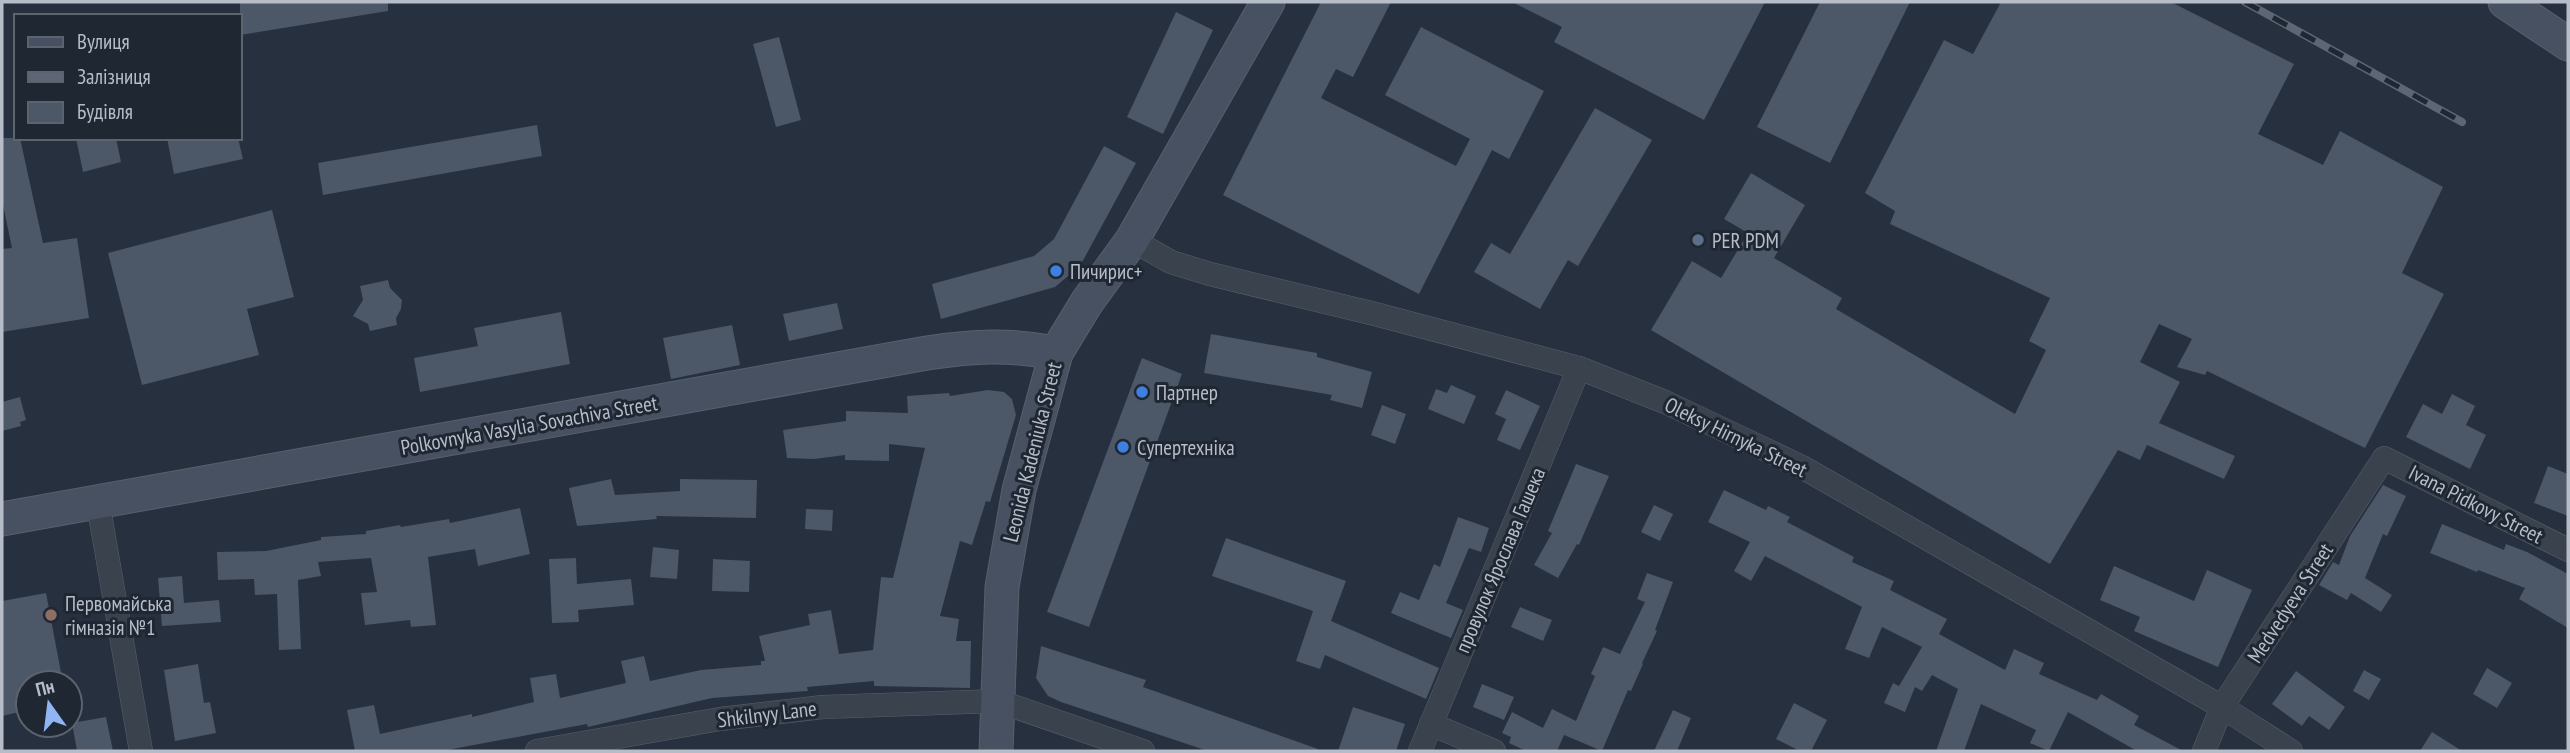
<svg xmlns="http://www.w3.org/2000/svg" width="2570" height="753" font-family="'PT Sans Narrow',sans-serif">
  <rect width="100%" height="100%" fill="#26303e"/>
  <g fill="#4c5767">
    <path d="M240 2H388V11L240 35Z"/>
    <path d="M1321 2H1391L1353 77 1336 69 1321 98 1456 166 1470 139 1385 95 1421 27 1544 91 1509 159 1492 150 1419 294 1223 195Z"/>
    <path d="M1512 2H1765L1704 120 1554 42 1562 27Z"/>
    <path d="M1820 2H1910L1830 163 1757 127Z"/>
    <path d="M2001 2H2171L2294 64 2258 134 2323 165 2340 131 2443 187 2402 273 2444 294 2365 448 2207 371 2205 375 2177 367 2192 339 2159 324 2140 362 2180 382 2159 423 2235 456 2224 479 2147 445 2140 460 2118 450 2050 564 1651 330 1692 261 1721 278 1748 233 1724 219 1751 173 1805 205 1774 258 1842 298 1836 309 2015 414 2046 350 2029 341 2050 298 1890 224 1895 211 1865 193 1944 40 1973 54Z"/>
    <path d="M1176 12 1213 30 1163 134 1127 117Z"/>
    <path d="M779 37 801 120 776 127 753 44Z"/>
    <path d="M1595 108 1652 140 1578 266 1568 260 1540 309 1474 272 1491 243 1510 254Z"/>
    <path d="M537 125 542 156 323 195 318 163Z"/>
    <path d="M2 138H20L43 243 77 238 89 318 2 332V249L12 248 2 200Z"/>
    <path d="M76 138H116L121 162 83 172Z"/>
    <path d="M167 138H238L243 159 174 174Z"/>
    <path d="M1104 146 1136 163 1080 266 1055 287 941 319 932 284 1034 256 1054 239Z"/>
    <path d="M272 210 294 297 247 309 259 355 142 385 108 253Z"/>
    <path d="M388 280 390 288 402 300 401 309 396 318 397 325 370 331 368 324 353 316 363 300 360 286Z"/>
    <path d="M837 303 843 329 789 341 783 314Z"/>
    <path d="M561 312 570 364 420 392 414 358 478 346 474 328Z"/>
    <path d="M732 325 740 365 671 379 663 338Z"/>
    <path d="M1211 334 1317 353V357L1372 372 1362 408 1330 400 1332 395 1204 373Z"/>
    <path d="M1142 358 1182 374 1089 627 1047 612Z"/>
    <path d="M1451 385 1476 396 1464 424 1428 409 1436 389 1447 393Z"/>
    <path d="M988 390 1004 392 1012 399 1016 415 990 502 986 501 972 545 960 541 940 616 959 619 956 641H971L970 688 874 686V681L807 687 808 691 712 698 588 727 587 724 442 751H355L347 710 374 705 380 734 472 714V717L534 702 530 678 556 674 560 698 626 683 621 661 644 656 650 681 701 670 761 665V661H765L759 636 810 625 808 614 831 610 839 654 873 650 881 577 893 578 925 448 889 444V461L845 460V455L814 459 787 458 783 430 846 421V411L908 413 907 396 949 393 950 396Z"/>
    <path d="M1506 390 1540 406 1520 450 1497 440 1506 419 1495 414Z"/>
    <path d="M2452 394 2475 406 2466 425 2486 435 2470 469 2406 437 2423 404 2442 414Z"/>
    <path d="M20 397 26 420 20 422 21 426 2 431V402Z"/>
    <path d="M1382 405 1406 414 1395 444 1371 435Z"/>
    <path d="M1576 464 1609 476 1579 545 1577 544 1558 578 1534 565 1552 533 1548 531Z"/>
    <path d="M2548 466 2568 474V516L2534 503Z"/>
    <path d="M611 479 615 495 680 491V479L757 480 756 518 656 516 657 519 577 526 569 488Z"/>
    <path d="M2383 485 2406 496 2387 536 2383 534 2365 578 2392 595 2381 612 2351 593 2347 600 2319 585 2333 562 2339 565 2350 536Z"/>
    <path d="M1724 490 1766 510 1768 506 1790 517 1787 522 1854 557 1852 562 1894 581 1890 590 1947 619 1939 634 2005 670 2014 649 2044 663 2039 674 2097 700 2101 694 2139 716 2134 725 2183 751H2137L2068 712 2049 751 2030 743 2036 730 1981 704 1964 751H1936L1958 689 1932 675 1922 691 1915 687 1905 712 1884 703 1893 683 1899 686 1922 647 1882 627 1869 658 1845 649 1862 607 1765 556 1751 581 1734 571 1750 542 1708 522Z"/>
    <path d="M1654 505 1673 514 1660 541 1641 532Z"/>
    <path d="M520 508 530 554 478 566 475 549 428 557 436 625 411 627 410 620 365 625 361 593 377 592 371 558 318 562 321 576 298 580 301 649 279 650 277 594 255 595 254 579 218 580 217 552 266 551 321 540V537L366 534V531L400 525 401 527 449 519 450 523Z"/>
    <path d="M806 509 833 510 832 531 805 529Z"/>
    <path d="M1458 517 1489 528 1481 552 1469 548 1446 603 1463 610 1451 638 1391 613 1400 592 1419 600 1434 564 1440 567Z"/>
    <path d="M2442 524 2504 550 2506 544 2527 552 2568 574V628L2519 599 2525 588 2478 570 2477 572 2430 553Z"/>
    <path d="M1226 538 1346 581 1331 621 1439 668 1426 699 1325 655 1320 669 1296 661 1313 611 1212 576Z"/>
    <path d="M653 547 679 550 677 579 650 577Z"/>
    <path d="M576 558 577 584 631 579 634 605 578 610 579 622 552 623 549 559Z"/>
    <path d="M713 559 750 561 749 592 712 591Z"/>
    <path d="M2114 566 2194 601 2207 570 2252 590 2218 667 2134 631 2140 617 2100 600Z"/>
    <path d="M1647 573 1673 582 1655 630 1657 631 1642 663 1643 664 1631 691 1628 690 1602 751 1564 735 1557 751H1526L1509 743 1511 737 1502 733 1512 712 1543 728 1552 709 1576 721 1595 676 1591 674 1603 647 1620 654 1645 602 1637 599Z"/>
    <path d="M182 576 184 603 219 600 221 622 162 626 158 578Z"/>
    <path d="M46 593 63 683H28V710L2 716V601Z"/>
    <path d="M1520 607 1552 620 1543 641 1511 627Z"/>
    <path d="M1041 646 1146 680 1143 687 1318 749 1317 751H1208L1061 702 1048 696 1036 678Z"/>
    <path d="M198 664 204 703 210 702 216 733 175 741 164 670Z"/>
    <path d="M2487 668 2512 683 2497 708 2473 694Z"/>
    <path d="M2364 670 2381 679 2369 700 2353 691Z"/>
    <path d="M2296 671 2345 707 2329 730 2309 716 2302 726 2272 704Z"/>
    <path d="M1482 684 1514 697 1504 720 1473 707Z"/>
    <path d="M1794 703 1827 720 1811 751H1800L1776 739Z"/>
    <path d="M1353 707 1405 724 1396 751H1338Z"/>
    <path d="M1673 710 1691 718 1677 751H1654Z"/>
    <path d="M106 717 113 751H77L72 723Z"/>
    <path d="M2432 732 2462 751H2420Z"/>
  </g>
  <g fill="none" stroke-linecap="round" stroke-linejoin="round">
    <g stroke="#58606c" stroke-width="24">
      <g id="street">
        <path d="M1132 240 1171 262 1210 274 1375 314 1579 368 1665 402 1802 467 2222 707 2291 751"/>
        <path d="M98 503 141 751"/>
        <path d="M1431 724 1494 751"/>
        <path d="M537 751 720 719 823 707 998 701 1143 751"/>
        <path d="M1420 751 1579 368"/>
        <path d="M2204 751 2222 707 2384 458 2568 550"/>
      </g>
    </g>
    <g stroke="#58606c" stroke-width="35">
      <g id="secondary">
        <path d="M2505 2 2568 44"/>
        <path d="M2 519 927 353C974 346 1009 344 1056 353"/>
        <path d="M996 751 1002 587 1019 490 1056 353 1087 302 1132 240 1268 2"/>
      </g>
    </g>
    <use href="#street" stroke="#3a424e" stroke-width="23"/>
    <use href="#secondary" stroke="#485161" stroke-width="33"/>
    <g stroke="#5c6675" stroke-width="8">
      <path id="rail" d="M2245 2 2462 122"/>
    </g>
    <use href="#rail" stroke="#1f2733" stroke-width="5" stroke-dasharray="16" stroke-linecap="butt"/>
  </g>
  <circle fill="#5c6f8a" stroke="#1f2733" stroke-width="2.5" cx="1698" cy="240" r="7"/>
  <g fill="#3f7fe0" stroke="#1f2733" stroke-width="2.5">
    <circle cx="1056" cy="271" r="7"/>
    <circle cx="1142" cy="392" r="7"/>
    <circle cx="1123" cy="447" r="7"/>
  </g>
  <circle fill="#8d6e63" stroke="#1f2733" stroke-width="2.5" cx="51" cy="615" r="7"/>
  <g text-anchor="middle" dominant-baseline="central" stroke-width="6" stroke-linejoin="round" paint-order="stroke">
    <g font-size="21" fill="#b6bdc9" stroke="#1f2733" text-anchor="start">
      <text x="1712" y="240">PER PDM</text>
      <text x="1070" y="271">Пичирис+</text>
      <text x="1156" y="392">Партнер</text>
      <text x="1137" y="447">Супертехніка</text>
      <text x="65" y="603">Первомайська<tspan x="65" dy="24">гімназія №1</tspan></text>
    </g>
    <g font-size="21" fill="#b6bdc9" stroke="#1f2733">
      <text transform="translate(529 425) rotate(-10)">Polkovnyka Vasylia Sovachiva Street</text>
      <text transform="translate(1736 437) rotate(26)">Oleksy Hirnyka Street</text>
      <text transform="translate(1032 452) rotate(-76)">Leonida Kadeniuka Street</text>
      <text transform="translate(2476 504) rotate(27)">Ivana Pidkovy Street</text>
      <text transform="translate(1500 560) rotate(-67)">провулок Ярослава Гашека</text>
      <text transform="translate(2290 603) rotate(-57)">Medvedyeva Street</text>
      <text transform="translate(767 714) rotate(-7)">Shkilnyy Lane</text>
    </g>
  </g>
  <rect width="2570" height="753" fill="none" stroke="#b6bdc9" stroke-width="7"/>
  <rect x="14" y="14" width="228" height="126" fill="#1f2733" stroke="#5b636f" stroke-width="2"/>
  <rect x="28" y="37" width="35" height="10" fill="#485161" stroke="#5b636f" stroke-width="2"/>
  <text x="77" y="49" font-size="21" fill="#b6bdc9">Вулиця</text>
  <rect x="28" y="72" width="35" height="10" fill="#5c6675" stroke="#5b636f" stroke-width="2"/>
  <text x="77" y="84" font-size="21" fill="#b6bdc9">Залізниця</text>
  <rect x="28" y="102" width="35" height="21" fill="#4c5767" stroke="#5b636f" stroke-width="2"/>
  <text x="77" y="119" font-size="21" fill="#b6bdc9">Будівля</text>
  <g transform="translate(49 704) rotate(346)"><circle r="33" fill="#1f2733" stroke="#5b636f" stroke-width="2"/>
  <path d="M0-5L12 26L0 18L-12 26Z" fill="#91b5f3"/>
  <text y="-10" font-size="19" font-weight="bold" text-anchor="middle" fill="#b6bdc9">Пн</text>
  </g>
</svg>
